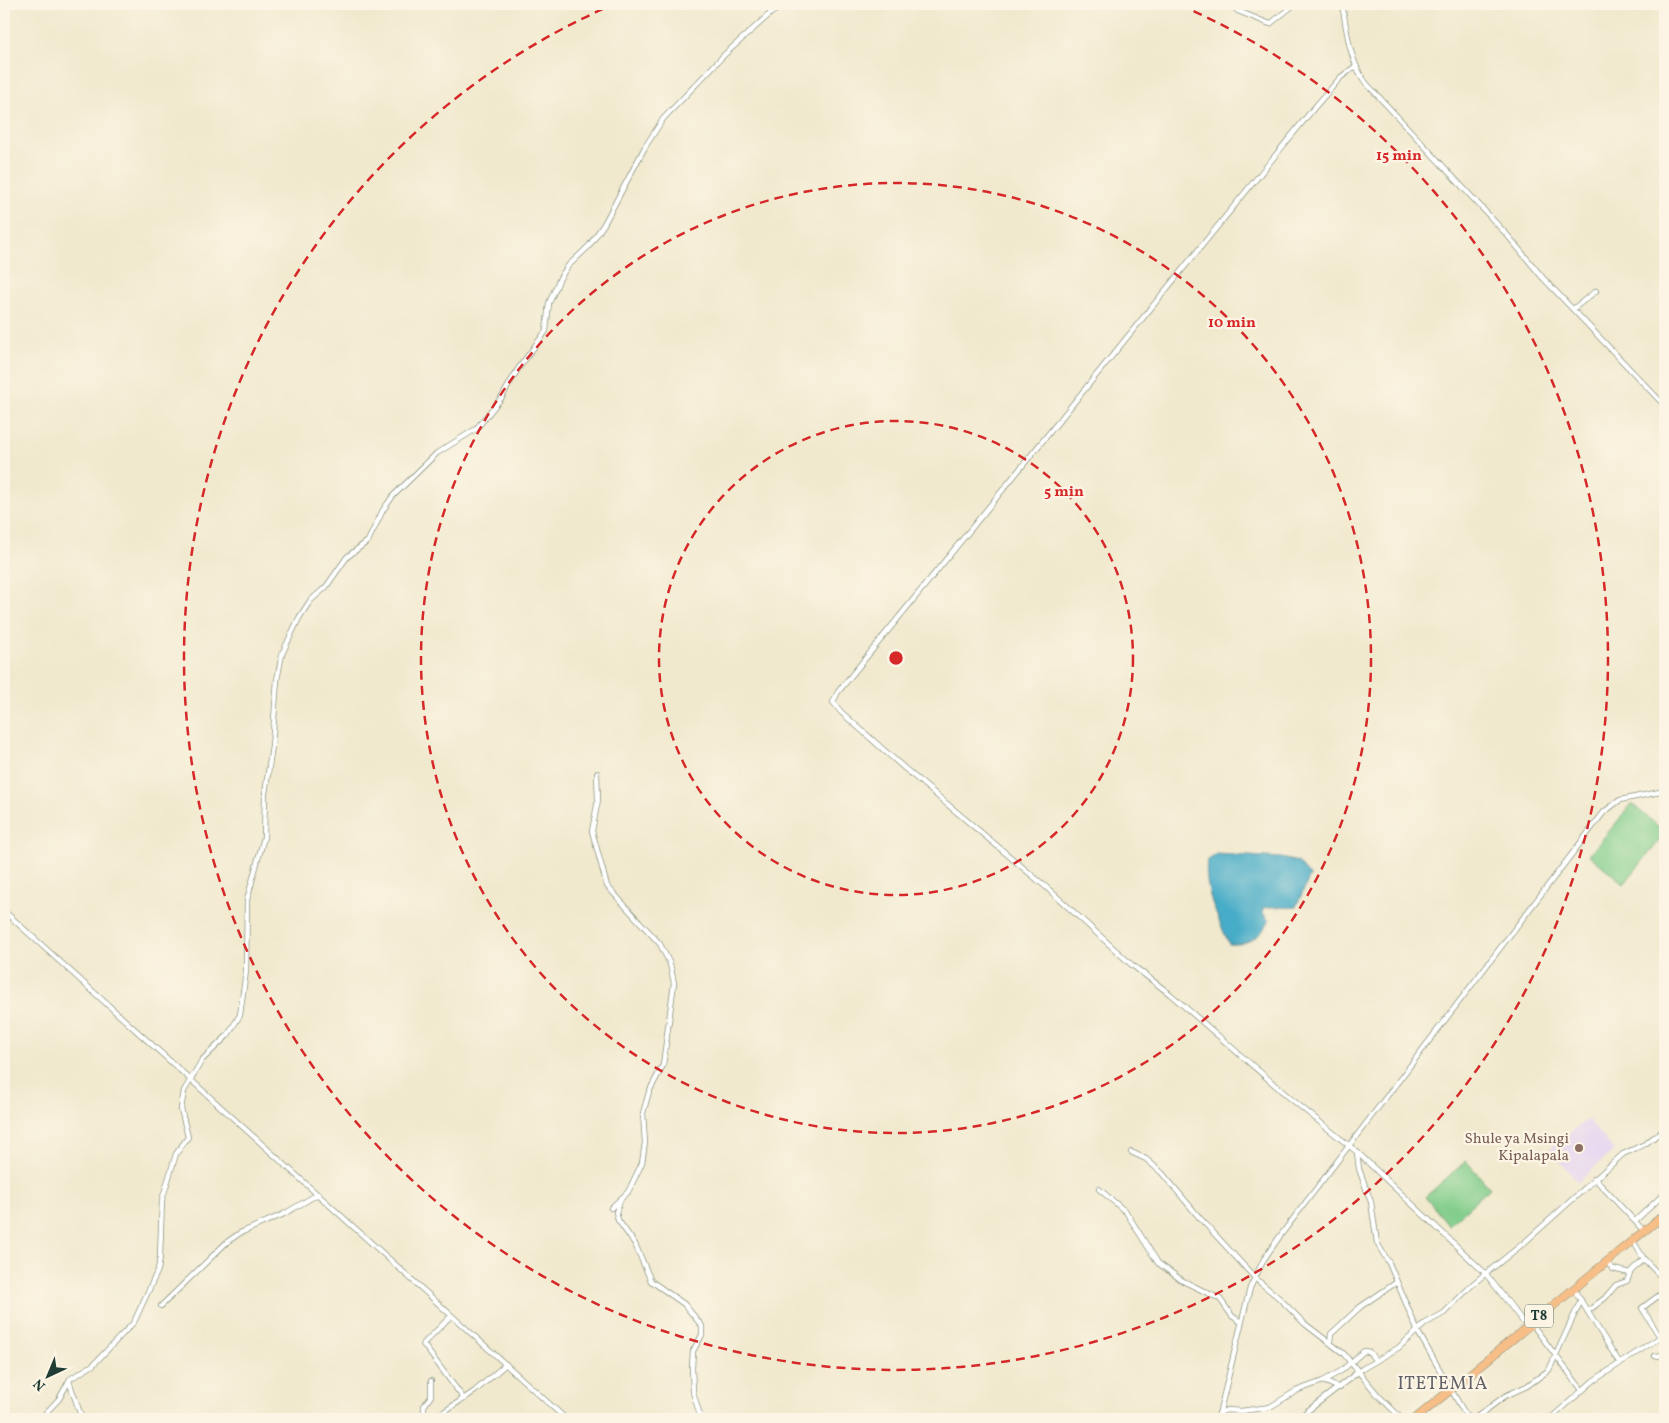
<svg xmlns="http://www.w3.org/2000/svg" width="1669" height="1423" font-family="Vollkorn,serif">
  <rect width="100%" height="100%" fill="#fcf5e5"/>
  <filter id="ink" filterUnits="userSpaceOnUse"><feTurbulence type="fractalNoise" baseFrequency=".02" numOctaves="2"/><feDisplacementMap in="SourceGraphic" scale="10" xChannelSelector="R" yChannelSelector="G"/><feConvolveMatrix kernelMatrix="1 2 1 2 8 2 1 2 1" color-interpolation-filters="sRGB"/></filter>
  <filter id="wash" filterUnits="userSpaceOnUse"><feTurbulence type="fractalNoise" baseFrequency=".0096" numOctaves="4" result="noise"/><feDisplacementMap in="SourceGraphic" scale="20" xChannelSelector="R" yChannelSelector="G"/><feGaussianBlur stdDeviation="1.12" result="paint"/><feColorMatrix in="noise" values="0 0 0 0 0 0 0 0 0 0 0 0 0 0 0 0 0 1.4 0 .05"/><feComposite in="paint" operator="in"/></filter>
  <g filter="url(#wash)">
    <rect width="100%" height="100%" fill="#f1e9ce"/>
    <path fill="#e3d3f2" d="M1588 1119 1614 1150 1578 1182 1549 1149Z"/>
    <g fill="#83ce8c" stroke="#518660">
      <path d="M1632 804 1665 832V834L1624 884 1589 855Z"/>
      <path d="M1466 1161 1490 1188 1449 1225 1425 1197Z"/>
    </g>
    <path fill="#47acc7" stroke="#33747e" d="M1217 854 1281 858 1298 862 1310 876 1296 907C1284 909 1274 905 1263 908V913L1269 921C1261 937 1246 946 1229 944 1218 918 1203 890 1207 861Z"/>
  </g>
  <g filter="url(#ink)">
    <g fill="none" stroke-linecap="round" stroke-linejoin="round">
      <g stroke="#889381" stroke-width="6">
        <g id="street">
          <path d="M1229 4 1238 11 1270 24 1295 4"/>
          <path d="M1342 4C1347 30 1349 61 1366 83L1508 236 1543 278 1665 406"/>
          <path d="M1356 66 1341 77 1314 108 838 692 833 702 841 712 903 767 1046 887 1132 965 1170 994 1290 1098 1357 1152 1486 1274 1527 1327"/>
          <path d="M1573 309 1596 291"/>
          <path d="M597 773 598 800 592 831 607 886 660 944 670 964 674 983 663 1065 649 1092 643 1113 645 1143 642 1163 628 1192 611 1208"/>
          <path d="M4 911 566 1419"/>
          <path d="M1131 1152 1146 1159 1162 1173 1199 1217 1256 1279 1279 1298 1305 1324 1343 1353 1377 1394 1402 1419"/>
          <path d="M1357 1152 1359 1169 1371 1202 1377 1243 1389 1263 1418 1332 1468 1419"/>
          <path d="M1594 1178 1644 1231"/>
          <path d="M1099 1189 1126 1212 1158 1263 1183 1281 1220 1299 1232 1316 1241 1322"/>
          <path d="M620 1201 616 1212 618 1220 635 1244 651 1281 684 1304 702 1326V1335L693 1351 692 1368 693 1392 701 1419"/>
          <path d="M1657 1220 1665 1232"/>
          <path d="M1635 1221 1665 1193"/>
          <path d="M1633 1241 1644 1259 1665 1281"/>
          <path d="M1606 1262 1613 1269 1630 1273"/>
          <path d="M1573 1288 1619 1362"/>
          <path d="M161 1306 227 1242 240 1233 284 1214 318 1194"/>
          <path d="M1588 1311 1605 1298 1616 1285 1627 1281 1631 1271 1644 1259"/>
          <path d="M451 1316 423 1344 464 1399"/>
          <path d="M1531 1323 1582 1390"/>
          <path d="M1660 1337 1642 1308 1665 1291"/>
          <path d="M1330 1342 1331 1334 1360 1307 1397 1282"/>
          <path d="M1655 1356 1665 1355"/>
          <path d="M69 1381 82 1419"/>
          <path d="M1323 1381 1341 1371 1364 1351 1369 1352 1376 1361"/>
          <path d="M1219 1413 1227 1410 1241 1411 1270 1407 1296 1391 1323 1381 1340 1388"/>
          <path d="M40 1419 59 1399 70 1379 93 1365 134 1322 158 1270 160 1257 162 1200 176 1154 188 1137 181 1109 184 1091 202 1060 228 1035 240 1015 246 971 247 900 264 837 265 794 272 746 277 680 282 654 299 618 310 601 326 587 347 557 368 541 383 510 393 496 437 453 476 429 502 397 518 369 546 331 549 303 560 278 568 266 589 246 604 224 645 147 663 119 725 54 771 13 786 4"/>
          <path d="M424 1419V1406L431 1396V1381"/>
          <path d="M433 1419 475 1391 506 1364"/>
          <path d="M1218 1419 1250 1288 1264 1259 1280 1236 1604 812 1620 800 1665 791"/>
          <path d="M1297 1419 1362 1369 1398 1348 1426 1323 1444 1313 1474 1283 1525 1242 1623 1154 1645 1144 1665 1129"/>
          <path d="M1474 1419 1505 1396 1527 1386 1549 1370 1581 1300"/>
          <path d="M1550 1419 1593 1381 1665 1334"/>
        </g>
      </g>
      <g stroke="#889381" stroke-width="9">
        <path id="highway" d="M1415 1419 1665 1214"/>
      </g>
      <use href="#street" stroke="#fff" stroke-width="4.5"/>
      <use href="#highway" stroke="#f7be88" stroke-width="8"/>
    </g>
  </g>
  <g fill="none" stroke="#d62828" stroke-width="2.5" stroke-dasharray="9 6">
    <circle cx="896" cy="658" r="237"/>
    <circle cx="896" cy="658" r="475"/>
    <path d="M1180 5A712 712 0 1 1 612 5"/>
  </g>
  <circle fill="#8d6e63" stroke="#fcf5e5" stroke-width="2" cx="1579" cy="1148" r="5"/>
  <g text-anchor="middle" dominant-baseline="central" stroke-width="4.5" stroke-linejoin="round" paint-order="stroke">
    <rect fill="#fcf5e5" stroke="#617469" stroke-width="1" x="1525" y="1304.5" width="28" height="23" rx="4"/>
    <g font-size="14" font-weight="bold" fill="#1f3d34">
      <text x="1539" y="1316">T8</text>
    </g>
    <g font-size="15" fill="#785e54" stroke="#fcf5e5" text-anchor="end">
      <text x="1569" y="1139">Shule ya Msingi<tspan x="1569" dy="17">Kipalapala</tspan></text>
    </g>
    <g font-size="18" letter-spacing="1" fill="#626167" stroke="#fcf5e5">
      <text x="1443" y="1384">ITETEMIA</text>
    </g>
  </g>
  <circle cx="896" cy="658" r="8" fill="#d62828" stroke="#fcf5e5" stroke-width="2.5"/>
  <g font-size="15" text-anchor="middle" font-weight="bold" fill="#d62828" stroke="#fcf5e5" stroke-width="4.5" stroke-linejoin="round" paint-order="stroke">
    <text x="1399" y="160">15 min</text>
    <text x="1232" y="327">10 min</text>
    <text x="1064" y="496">5 min</text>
  </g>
  <rect width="1669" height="1423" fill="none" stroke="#fcf5e5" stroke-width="20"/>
  <g transform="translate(48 1376) rotate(224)" stroke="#fcf5e5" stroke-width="4" paint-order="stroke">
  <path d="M0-4L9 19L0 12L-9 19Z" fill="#1f3d34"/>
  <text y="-8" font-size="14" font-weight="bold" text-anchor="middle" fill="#1f3d34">N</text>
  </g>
</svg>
